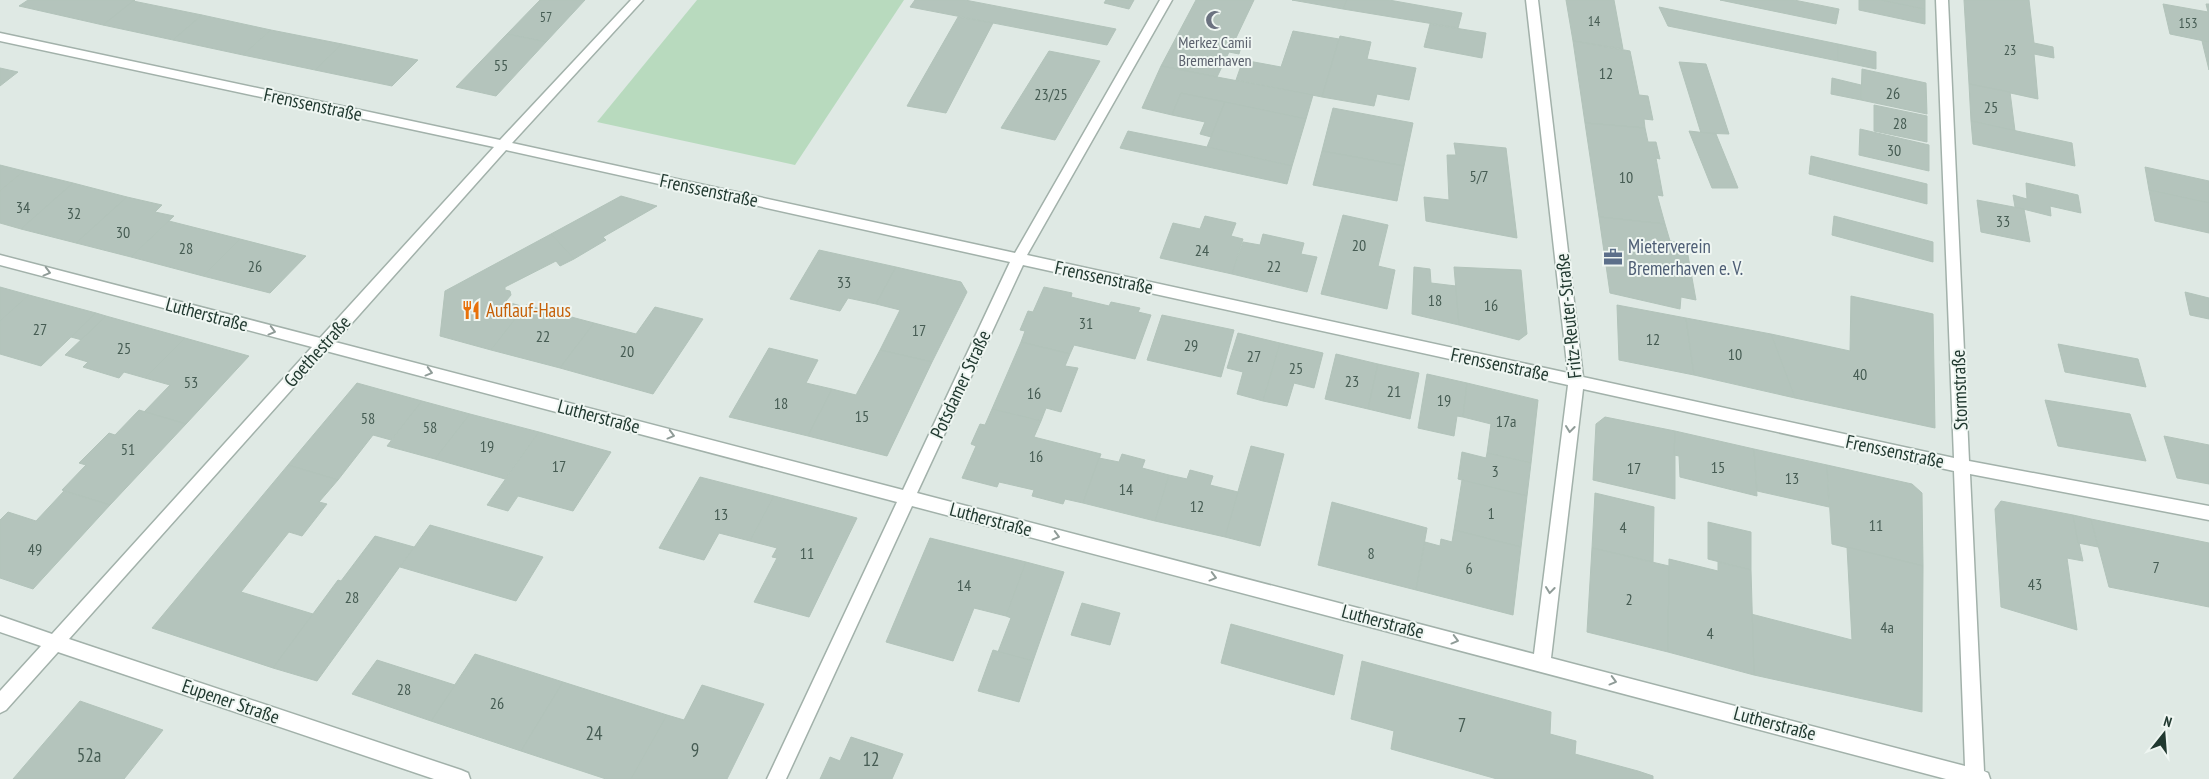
<svg xmlns="http://www.w3.org/2000/svg" width="2209" height="779" font-family="'PT Sans Narrow',sans-serif">
  <rect width="100%" height="100%" fill="#dfe9e4"/>
  <path fill="#b8dabe" d="M697 0H904L795 165 597 122Z"/>
  <g fill="#b4c4bc" stroke="#b2c3ba">
    <path d="M28 0H135L103 25 19 6Z"/>
    <path d="M540 0H585L546 42 507 34Z"/>
    <path d="M915 0H965L1116 29 1107 45 910 7Z"/>
    <path d="M1106 0H1134L1129 9 1104 3Z"/>
    <path d="M1196 0H1254L1235 40 1242 43 1239 54 1229 52 1217 77 1161 66Z"/>
    <path d="M1292 0H1347L1343 9Z"/>
    <path d="M1347 0H1389L1462 13 1458 28 1343 9Z"/>
    <path d="M1566 0H1614L1623 49 1573 41Z"/>
    <path d="M1720 0H1794L1839 9 1836 24Z"/>
    <path d="M1859 0H1881L1925 9V24L1859 10Z"/>
    <path d="M1881 0H1925V9Z"/>
    <path d="M1964 0H2029L2034 43 2053 47 2054 58 2034 54 2038 99 1969 84Z"/>
    <path d="M133 1 202 15 173 40 103 25Z"/>
    <path d="M2163 4 2208 12 2206 4H2209V42L2170 34Z"/>
    <path d="M1659 7 1838 44V61L1668 26Z"/>
    <path d="M202 15 271 30 243 55 173 40Z"/>
    <path d="M958 17 993 23 946 113 907 106Z"/>
    <path d="M1430 24 1486 33 1482 58 1424 47Z"/>
    <path d="M271 30 342 44 315 70 243 55Z"/>
    <path d="M1293 31 1339 39 1322 97 1236 80 1243 60 1281 67Z"/>
    <path d="M507 34 546 42 496 96 456 87Z"/>
    <path d="M1340 36 1371 42 1367 59 1416 68 1409 100 1377 94 1374 106 1322 97Z"/>
    <path d="M1573 41 1630 51 1639 95 1648 96 1653 120 1644 119 1645 128 1585 123Z"/>
    <path d="M2202 41 2209 42V70Z"/>
    <path d="M342 44 418 60 392 86 315 70Z"/>
    <path d="M1838 44 1876 52V69L1838 61Z"/>
    <path d="M1049 51 1100 61 1055 140 1001 128Z"/>
    <path d="M1679 62 1706 64 1729 134 1701 133Z"/>
    <path d="M1161 66 1217 77 1313 95 1306 119 1181 93 1172 115 1142 108Z"/>
    <path d="M0 68 18 72 0 86Z"/>
    <path d="M1862 69 1926 83 1927 114 1861 100Z"/>
    <path d="M1832 78 1861 85V100L1831 94Z"/>
    <path d="M1969 84 2010 92 2015 131 1971 121Z"/>
    <path d="M1181 93 1225 102 1211 137 1200 134 1205 122 1172 115Z"/>
    <path d="M1225 102 1306 119 1292 166 1207 147Z"/>
    <path d="M1874 105 1927 116V142L1874 131Z"/>
    <path d="M1333 108 1413 123 1404 166 1322 151Z"/>
    <path d="M1971 121 2072 143 2075 166 1973 144Z"/>
    <path d="M1585 123 1645 128 1648 142H1656L1660 159 1656 158 1663 196 1657 195 1665 224 1599 217Z"/>
    <path d="M1860 129 1929 145V171L1859 155Z"/>
    <path d="M1128 131 1207 147 1292 166 1287 184 1120 148Z"/>
    <path d="M1689 131 1716 134 1738 188H1712Z"/>
    <path d="M1454 143 1506 148 1517 238 1426 221 1424 197 1449 200 1447 155H1456Z"/>
    <path d="M1322 151 1404 166 1397 201 1313 185Z"/>
    <path d="M1811 156 1927 184V204L1809 174Z"/>
    <path d="M0 165 24 171 0 191Z"/>
    <path d="M2145 167 2209 181V203L2149 190Z"/>
    <path d="M24 171 73 183 21 229 0 223V191Z"/>
    <path d="M73 183 127 197 76 243 21 229Z"/>
    <path d="M2026 183 2078 195 2081 213 2050 206 2051 216 2015 207 2013 195 2027 199Z"/>
    <path d="M2149 190 2209 203V233L2155 221Z"/>
    <path d="M621 196 657 206 603 237 606 240 574 259 551 234Z"/>
    <path d="M127 197 162 205 155 212 174 216 131 257 76 243Z"/>
    <path d="M1977 200 2024 209 2030 242 1981 232Z"/>
    <path d="M1343 215 1388 225 1378 266 1395 270 1387 309 1321 294Z"/>
    <path d="M1205 216 1236 223 1231 236 1243 239 1232 274 1160 258 1173 223 1200 229Z"/>
    <path d="M1834 216 1933 242V262L1832 235Z"/>
    <path d="M1599 217 1665 224 1670 241 1686 244 1696 300 1681 297 1680 309 1610 293Z"/>
    <path d="M169 221 240 239 203 276 131 257Z"/>
    <path d="M551 234 574 259 560 266 556 261 505 287V290L510 291 511 295 506 301H503L525 307 491 350 440 336 445 291Z"/>
    <path d="M1263 234 1304 243 1301 254 1317 257 1307 292 1232 274 1243 242 1260 245Z"/>
    <path d="M240 239 306 256 270 293 203 276Z"/>
    <path d="M819 250 896 267 876 304 848 298 840 311 790 299Z"/>
    <path d="M896 267 961 282 967 292 932 362 880 350 900 310 876 304Z"/>
    <path d="M1414 267 1430 269 1431 283 1456 286 1459 325 1412 314Z"/>
    <path d="M1454 267 1521 270 1527 334 1519 340 1459 325Z"/>
    <path d="M0 287 29 295 0 321Z"/>
    <path d="M1044 287 1072 293 1071 297 1109 306 1111 302 1140 308 1138 312 1151 315 1135 359 1074 345 1070 354 1021 342 1025 331 1020 330 1028 311 1033 312Z"/>
    <path d="M2185 292 2209 298V319L2190 315Z"/>
    <path d="M29 295 96 313 41 366 0 354V321Z"/>
    <path d="M1851 296 1933 314 1935 428 1795 398 1771 334 1850 351Z"/>
    <path d="M526 305 594 323 560 368 491 350Z"/>
    <path d="M1617 305 1686 318 1694 375 1619 360Z"/>
    <path d="M655 307 703 319 653 394 560 368 594 323 636 334Z"/>
    <path d="M96 313 106 316 82 340 71 337Z"/>
    <path d="M1162 315 1234 330 1221 377 1147 360Z"/>
    <path d="M106 316 185 338 145 378 124 372 119 378 83 367 88 362 65 355Z"/>
    <path d="M1686 318 1771 334 1795 398 1694 375Z"/>
    <path d="M1238 333 1280 343 1263 401 1237 394 1243 372 1227 368Z"/>
    <path d="M185 338 249 356 186 424 144 412 170 385 145 378Z"/>
    <path d="M1021 342 1070 354 1065 366 1078 368 1061 412 1046 408 1041 421 992 409Z"/>
    <path d="M1280 343 1323 353 1314 388 1294 383 1287 406 1263 401Z"/>
    <path d="M2058 344 2138 359 2146 387 2065 372Z"/>
    <path d="M769 348 818 360 806 383 832 389 808 436 729 417Z"/>
    <path d="M880 350 932 362 887 456 808 436 832 389 856 395Z"/>
    <path d="M1336 354 1378 364 1368 409 1325 399Z"/>
    <path d="M1378 364 1419 373 1410 419 1368 409Z"/>
    <path d="M1427 374 1467 383 1463 417 1457 416 1454 436 1418 428Z"/>
    <path d="M357 383 422 401 391 440 373 435 338 480 288 465Z"/>
    <path d="M1467 383 1538 400 1531 463 1487 453 1491 424 1463 417Z"/>
    <path d="M2045 400 2130 414 2146 461 2058 446Z"/>
    <path d="M422 401 470 414 435 459 387 446Z"/>
    <path d="M992 409 1041 421 1034 437 1101 454 1083 503 1065 499 1063 504 1032 496 1034 490 999 482 997 487 962 478 976 446 971 444 980 424 985 425Z"/>
    <path d="M139 410 186 424 110 505 62 490 86 465 79 463 109 433 115 435Z"/>
    <path d="M470 414 539 432 505 479 435 459Z"/>
    <path d="M1605 417 1675 431V499L1593 480 1596 424Z"/>
    <path d="M1675 431 1754 449 1757 496 1680 477 1679 456 1674 455Z"/>
    <path d="M539 432 611 452 573 511 518 496 508 511 487 505Z"/>
    <path d="M2164 436 2209 445V484L2177 478Z"/>
    <path d="M1251 446 1284 454 1260 546 1225 537Z"/>
    <path d="M1754 449 1827 465 1829 507 1757 491Z"/>
    <path d="M1462 452 1486 458 1487 453 1531 463 1527 496 1458 479Z"/>
    <path d="M1122 454 1145 460 1142 468 1169 475 1155 521 1083 503 1099 458 1119 462Z"/>
    <path d="M288 465 338 480 319 502 327 504 302 536 289 532 241 592 313 614 273 668 152 628Z"/>
    <path d="M1827 465 1912 484 1922 493 1923 566 1832 544Z"/>
    <path d="M1190 470 1213 476 1210 485 1238 492 1225 537 1155 521 1169 475 1187 479Z"/>
    <path d="M700 477 774 496 750 541 719 533 704 560 659 548Z"/>
    <path d="M1462 480 1527 496 1521 547 1454 530Z"/>
    <path d="M64 491 110 505 33 589 0 578V520L8 512 36 521Z"/>
    <path d="M1595 493 1654 507 1653 562 1592 548Z"/>
    <path d="M774 496 857 518 809 617 754 602 777 558 772 557 777 548 750 541Z"/>
    <path d="M2001 501 2073 515 2083 561 2067 558 2077 630 2001 607 1995 509Z"/>
    <path d="M1332 502 1427 528 1416 590 1318 565Z"/>
    <path d="M2073 515 2091 519 2098 547 2078 543Z"/>
    <path d="M2091 519 2209 543V607L2109 587Z"/>
    <path d="M1708 522 1751 532V570L1708 559Z"/>
    <path d="M430 525 543 557 516 601 400 567Z"/>
    <path d="M1454 530 1521 547 1513 615 1416 590 1425 542 1440 546 1441 539 1452 542Z"/>
    <path d="M375 536 414 547 317 681 273 668 338 580 341 581Z"/>
    <path d="M930 538 1026 562 1006 616 974 608 953 661 886 642Z"/>
    <path d="M1847 547 1923 566 1922 712 1754 675 1751 614 1852 640Z"/>
    <path d="M1592 548 1669 566 1668 652 1587 632Z"/>
    <path d="M1669 559 1718 571V562L1751 570 1754 675 1668 652Z"/>
    <path d="M1026 562 1064 572 1033 661 998 652 1011 618 1006 616Z"/>
    <path d="M1082 603 1120 613 1110 645 1071 635Z"/>
    <path d="M1231 624 1343 655 1334 695 1221 663Z"/>
    <path d="M993 650 1033 661 1019 702 978 691Z"/>
    <path d="M475 654 563 682 521 751 431 721Z"/>
    <path d="M377 660 455 685 431 721 352 694Z"/>
    <path d="M1362 661 1551 712 1550 734 1576 741 1575 754 1638 771 1653 776V779H1497L1391 749 1394 731 1351 719Z"/>
    <path d="M563 682 667 715 631 779H606L521 751Z"/>
    <path d="M702 685 764 704 727 779H631L667 715 684 720Z"/>
    <path d="M80 701 163 730 124 779H13Z"/>
    <path d="M851 737 903 754 892 779H820L830 757 840 761Z"/>
  </g>
  <g fill="none" stroke-linecap="round" stroke-linejoin="round">
    <g stroke="#a2b1aa" stroke-width="3">
      <path id="minor" d="M631 0H643L512 143 1015 253 1160 0H1172L1027 255 1568 373 1526 0H1538L1583 377 1954 458 1936 0H1948L1969 461 2209 506V520L1970 474 1984 771 1988 773 1990 779H1946L912 506 786 779H767L897 502 326 351 69 639 461 770 468 773 470 779H434L58 652 6 710 0 713V691L41 646 0 632V616L52 634 312 347 0 265V255L320 338 494 147 0 41V33L500 140ZM506 150 1010 262 903 490 335 342ZM1023 265 1568 385 1534 654 917 493ZM1583 389 1954 471 1965 766 1551 658Z"/>
    </g>
    <use href="#minor" fill="#fff" fill-rule="evenodd"/>
  </g>
  <defs><path id="oneway-chevron" d="M-2-3.5L2.5 0L-2 3.5" fill="none" stroke-width="1.6" stroke-linecap="round" stroke-linejoin="round" transform="scale(1.25)"/></defs>
  <g stroke="#909c98">
    <use href="#oneway-chevron" transform="translate(47 272) rotate(15)"/>
    <use href="#oneway-chevron" transform="translate(272 331) rotate(15)"/>
    <use href="#oneway-chevron" transform="translate(429 372) rotate(15)"/>
    <use href="#oneway-chevron" transform="translate(1570 429) rotate(97)"/>
    <use href="#oneway-chevron" transform="translate(671 435) rotate(15)"/>
    <use href="#oneway-chevron" transform="translate(1056 536) rotate(15)"/>
    <use href="#oneway-chevron" transform="translate(1213 577) rotate(15)"/>
    <use href="#oneway-chevron" transform="translate(1550 590) rotate(97)"/>
    <use href="#oneway-chevron" transform="translate(1455 640) rotate(15)"/>
    <use href="#oneway-chevron" transform="translate(1613 681) rotate(15)"/>
  </g>
  <defs>
    <g id="mosque-bare" transform="scale(1.5)"><path d="M3.5-4.9A6 6 0 1 0 3.5 4.9A5 5 0 1 1 3.5-4.9Z" fill="#6b7280" stroke="#eff6f2" stroke-width="2.5" paint-order="stroke"/></g>
    <g id="office-bare" transform="scale(1.5)"><path d="M-6-3h4V-5.5h4V-3h4V5H-6ZM-1-4.5V-3h2v-1.5ZM-6 0V1H6V0Z" fill="#5c6f8a" stroke="#eff6f2" stroke-width="2.5" paint-order="stroke"/></g>
    <g id="restaurant-bare" transform="scale(1.5)"><path d="M-5-6h1v4h1v-4h1v4h1v-4h1v5L-1.5 .5V6h-2V.5L-5-1ZM5-6V6H3V1.5H1.5Q1.5-4 5-6Z" fill="#e8710a" stroke="#eff6f2" stroke-width="2.5" paint-order="stroke"/></g>
  </defs>
  <g fill-rule="evenodd">
    <use href="#mosque-bare" x="1215" y="20"/>
    <use href="#office-bare" x="1613" y="257"/>
    <use href="#restaurant-bare" x="471" y="310"/>
  </g>
  <g text-anchor="middle" dominant-baseline="central" stroke-width="4" stroke-linejoin="round" paint-order="stroke">
    <g font-size="14" fill="#465c53">
      <text x="546" y="17">57</text>
      <text x="1594" y="21">14</text>
      <text x="2188" y="23">153</text>
      <text x="2010" y="50">23</text>
    </g>
    <g font-size="16" fill="#5b616d" stroke="#eff6f2">
      <text x="1215" y="42">Merkez Camii<tspan x="1215" dy="18">Bremerhaven</tspan></text>
    </g>
    <g font-size="16" fill="#465c53">
      <text x="501" y="65">55</text>
      <text x="1606" y="73">12</text>
      <text x="1893" y="93">26</text>
      <text x="1051" y="94">23/25</text>
      <text x="1991" y="107">25</text>
      <text x="1900" y="123">28</text>
      <text x="1894" y="150">30</text>
      <text x="1479" y="176">5/7</text>
      <text x="1626" y="177">10</text>
      <text x="23" y="207">34</text>
      <text x="74" y="213">32</text>
      <text x="2003" y="221">33</text>
      <text x="123" y="232">30</text>
      <text x="1359" y="245">20</text>
      <text x="186" y="248">28</text>
      <text x="1202" y="250">24</text>
      <text x="255" y="266">26</text>
      <text x="1274" y="266">22</text>
      <text x="844" y="282">33</text>
      <text x="1435" y="300">18</text>
      <text x="1491" y="305">16</text>
      <text x="1086" y="323">31</text>
      <text x="40" y="329">27</text>
      <text x="919" y="330">17</text>
      <text x="543" y="336">22</text>
      <text x="1653" y="339">12</text>
      <text x="1191" y="345">29</text>
      <text x="124" y="348">25</text>
      <text x="627" y="351">20</text>
      <text x="1735" y="354">10</text>
      <text x="1254" y="356">27</text>
      <text x="1296" y="368">25</text>
      <text x="1860" y="374">40</text>
      <text x="1352" y="381">23</text>
      <text x="191" y="382">53</text>
      <text x="1394" y="391">21</text>
      <text x="1034" y="393">16</text>
      <text x="1444" y="400">19</text>
      <text x="781" y="403">18</text>
      <text x="862" y="416">15</text>
      <text x="368" y="418">58</text>
      <text x="1506" y="421">17a</text>
      <text x="430" y="427">58</text>
      <text x="487" y="446">19</text>
      <text x="128" y="449">51</text>
      <text x="1036" y="456">16</text>
      <text x="559" y="466">17</text>
      <text x="1718" y="467">15</text>
      <text x="1634" y="468">17</text>
      <text x="1495" y="471">3</text>
      <text x="1792" y="478">13</text>
      <text x="1126" y="489">14</text>
      <text x="1197" y="506">12</text>
      <text x="1491" y="513">1</text>
      <text x="721" y="514">13</text>
      <text x="1876" y="525">11</text>
      <text x="1623" y="527">4</text>
      <text x="35" y="549">49</text>
      <text x="807" y="553">11</text>
      <text x="1371" y="553">8</text>
      <text x="2156" y="567">7</text>
      <text x="1469" y="568">6</text>
      <text x="2035" y="584">43</text>
      <text x="964" y="585">14</text>
      <text x="352" y="597">28</text>
      <text x="1629" y="599">2</text>
      <text x="1887" y="627">4a</text>
      <text x="1710" y="633">4</text>
      <text x="404" y="689">28</text>
      <text x="497" y="703">26</text>
    </g>
    <g font-size="19" fill="#213930" stroke="#eff6f2">
      <text transform="translate(313 104) rotate(12)">Frenssenstraße</text>
      <text transform="translate(709 190) rotate(12)">Frenssenstraße</text>
      <text transform="translate(1104 277) rotate(12)">Frenssenstraße</text>
      <text transform="translate(207 314) rotate(15)">Lutherstraße</text>
      <text transform="translate(1568 316) rotate(-96)">Fritz-Reuter-Straße</text>
      <text transform="translate(317 351) rotate(-48)">Goethestraße</text>
      <text transform="translate(1500 364) rotate(12)">Frenssenstraße</text>
      <text transform="translate(960 384) rotate(-65)">Potsdamer Straße</text>
      <text transform="translate(1959 390) rotate(-92)">Stormstraße</text>
      <text transform="translate(599 416) rotate(15)">Lutherstraße</text>
      <text transform="translate(1895 451) rotate(12)">Frenssenstraße</text>
      <text transform="translate(991 519) rotate(15)">Lutherstraße</text>
      <text transform="translate(1383 621) rotate(15)">Lutherstraße</text>
      <text transform="translate(231 701) rotate(19)">Eupener Straße</text>
      <text transform="translate(1775 723) rotate(15)">Lutherstraße</text>
    </g>
    <g font-size="19" fill="#4e5e75" stroke="#eff6f2" text-anchor="start">
      <text x="1628" y="246">Mieterverein<tspan x="1628" dy="22">Bremerhaven e. V.</tspan></text>
    </g>
    <g font-size="19" fill="#c56008" stroke="#eff6f2" text-anchor="start">
      <text x="486" y="310">Auflauf-Haus</text>
    </g>
    <g font-size="19" fill="#465c53">
      <text x="1462" y="725">7</text>
      <text x="594" y="733">24</text>
      <text x="695" y="750">9</text>
      <text x="89" y="755">52a</text>
      <text x="871" y="759">12</text>
    </g>
  </g>
  <g transform="translate(2164 734) rotate(17)" stroke="#eff6f2" stroke-width="4" paint-order="stroke">
  <path d="M0-4L9 19L0 12L-9 19Z" fill="#213930"/>
  <text y="-8" font-size="14" font-weight="bold" text-anchor="middle" fill="#213930">N</text>
  </g>
</svg>
